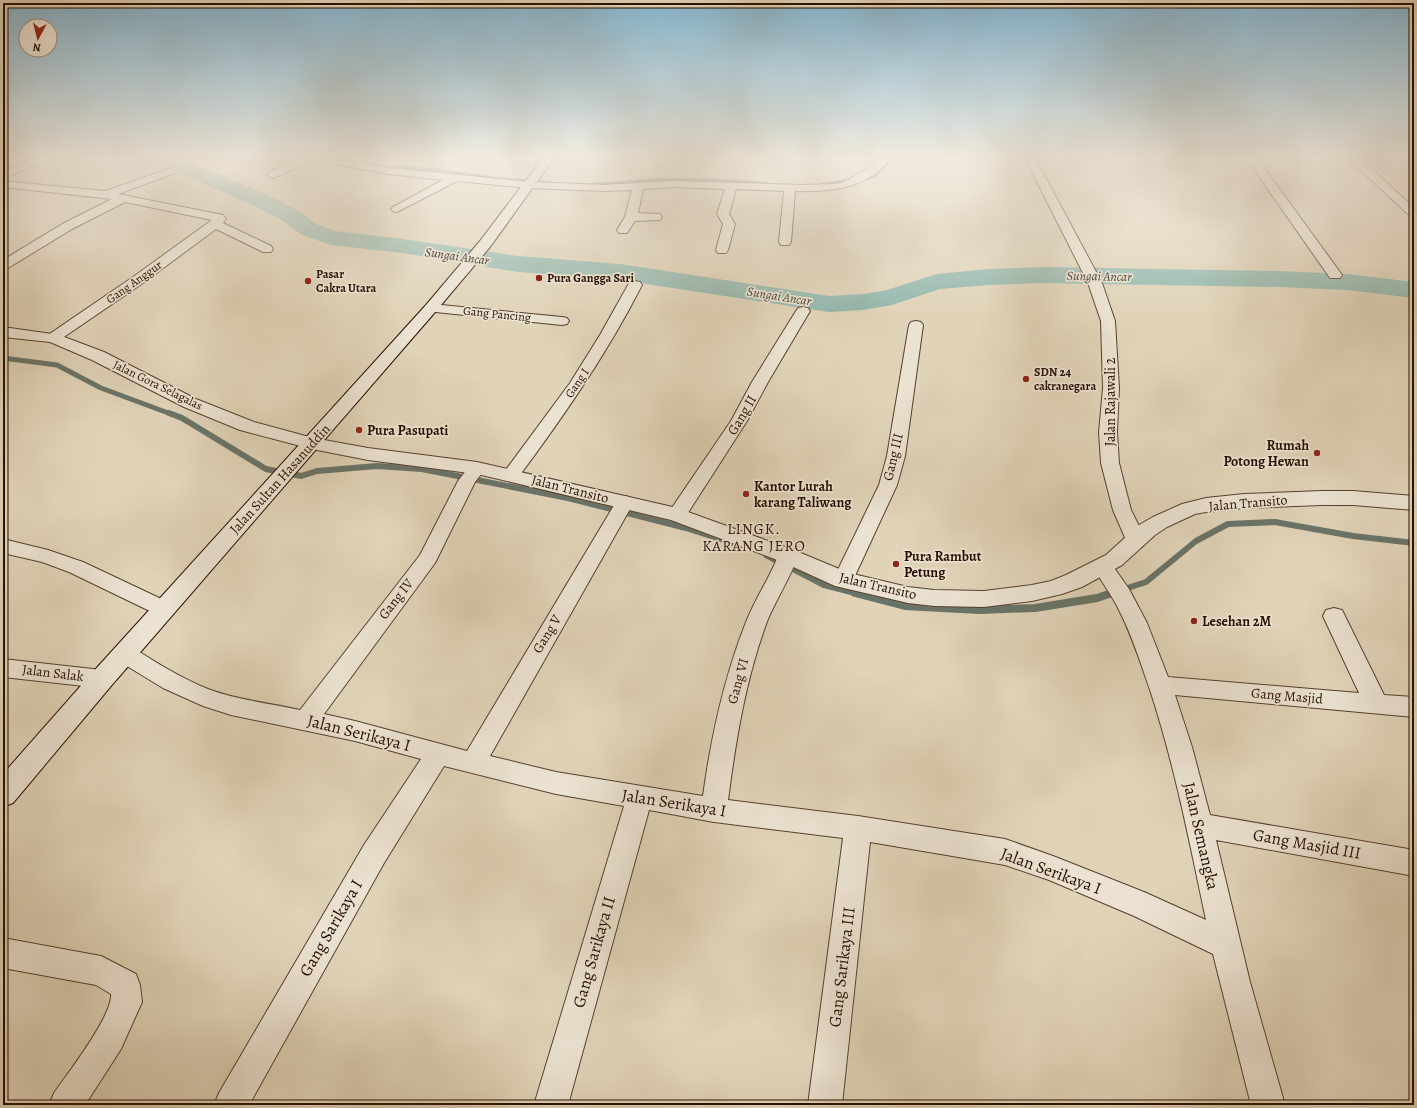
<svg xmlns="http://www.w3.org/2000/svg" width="1417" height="1108" font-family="Alegreya,serif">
  <rect width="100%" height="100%" fill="#e0d3b8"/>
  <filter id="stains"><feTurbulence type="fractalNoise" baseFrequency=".005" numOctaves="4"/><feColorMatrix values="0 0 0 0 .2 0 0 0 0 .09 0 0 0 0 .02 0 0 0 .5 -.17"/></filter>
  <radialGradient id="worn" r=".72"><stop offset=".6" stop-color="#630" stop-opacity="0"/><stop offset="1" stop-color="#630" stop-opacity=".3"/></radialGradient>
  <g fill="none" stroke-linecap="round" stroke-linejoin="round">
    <g stroke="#697468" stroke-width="4">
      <path d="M380 167 436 170 496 179 550 183"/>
      <path d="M592 185 659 180H710L766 184"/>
      <path d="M822 185 873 177 892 158"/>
    </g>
    <path stroke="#697468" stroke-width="5" d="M3 358 57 365 101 388 171 414"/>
    <g stroke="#697468" stroke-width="6">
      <path d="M169 413 182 418 266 469 301 476 317 471 377 466 422 469 568 498 686 528 736 544"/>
      <path d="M766 555 824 585 859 594"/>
      <path d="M1109 594 1146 582 1196 541 1228 524 1275 522 1353 536 1414 543"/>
    </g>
    <path stroke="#697468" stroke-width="8" d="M855 593 905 606 979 610 1035 608 1097 598 1112 593"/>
    <path fill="#94b8ad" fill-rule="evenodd" d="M152 158H180L275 198 301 212 316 224 335 231 403 239 518 256 620 264 829 296 863 294 887 290 937 274 989 269 1045 267 1278 271 1347 274 1414 282V298L1347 290 1278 287 1045 283 989 285 940 289 892 305 863 310 829 312 620 280 518 272 403 253 331 245 300 234 285 222 259 208 155 162Z"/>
    <g stroke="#56402f" stroke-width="2">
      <g id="minor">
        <path d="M37 158H53L3 178V171Z"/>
        <path d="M300 158H337L389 168 529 182 605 185 672 181 802 185 836 184 844 182 869 168 879 158H891C867 189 831 192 795 191L791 242 789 245H781L779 242 784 191 736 189 729 214 735 224 728 250 726 253H718L716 250 723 224 717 214 725 189 672 187 643 189 638 213 660 214 662 217 660 220 635 221 627 233H619L617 230 625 217 632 190 605 191 529 188 457 181 397 212 393 211 391 209 393 207 443 180 389 174 314 160 276 177 272 178 267 175 268 173Z"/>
        <path d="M1025 158H1035L1102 283 1115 321 1119 388 1117 432 1119 463 1131 510 1146 540 1143 545 1136 547 1129 545 1126 540 1113 510 1101 463 1099 432 1103 388 1101 321 1088 283Z"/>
        <path d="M1246 158H1257L1342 275 1340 278H1330Z"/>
        <path d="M1348 158H1360L1414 208V218L1410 216Z"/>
        <path d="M171 168 176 171 175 173 118 194 223 215 226 219 223 223 271 246 273 249 271 252H263L216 229 143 283 58 341 53 342 48 341 46 338 48 335 133 277 212 220 125 202 72 229 8 268 3 269V260L64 223 112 199 3 187V181L105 191Z"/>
        <path d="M635 281 640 282 642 285C607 354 563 417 517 479L511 481 505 479 502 475 570 383 600 335 628 285 630 282Z"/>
        <path d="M431 304 562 317 567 318 569 321 567 324 562 325 426 311 424 308 426 305Z"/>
        <path d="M803 307 808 308 810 311 768 382 747 421 684 519 677 521 670 519 667 515 731 421 752 382 796 311 798 308Z"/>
        <path d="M916 321 921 322 923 325 905 456 897 485 853 580 850 585 843 587 836 585 833 580 879 485 887 456 909 325 911 322Z"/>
        <path d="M477 463 483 464 486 468 475 482 435 563 324 714 355 721 467 751 616 502 618 498 625 496 632 498 634 502 490 756 556 772 703 796C711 737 724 678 746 622 755 599 769 579 778 556L781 551 788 549 795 551 798 556C790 578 777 598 768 619 746 677 736 739 728 800L858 816 1005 839 1053 856 1144 892 1206 920C1190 844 1175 767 1151 693 1141 664 1132 635 1118 608 1111 594 1101 581 1093 567L1096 562 1103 560 1110 562 1129 589 1147 623 1168 677 1359 693 1323 616 1326 610 1334 608 1342 610 1384 695 1414 697V717L1175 695 1192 747 1210 815 1414 850V876L1216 840 1250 982 1285 1105H1251L1213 954 1134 916 1049 880 1005 865 870 842 842 1105H808L843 838 714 822 649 810 568 1105H534L624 806 556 794 444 766 384 863 249 1105H214L219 1093 364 845 421 759 355 741 231 715 203 706 163 688 117 660 114 654 117 648 125 645 133 648C157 663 181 678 208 689 236 700 270 703 300 710L420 555 458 481 471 464Z"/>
        <path d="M3 539 48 550 83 562 172 604 175 609 172 614 164 617 156 614 69 572 42 562 3 553Z"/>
        <path d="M3 659 102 670 110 673 114 679 110 685 102 688 3 677Z"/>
        <path d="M3 938 101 956 136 974 140 985 142 1002 121 1049 85 1105H49L54 1093C68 1073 113 1015 111 994L96 985 3 968Z"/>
      </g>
    </g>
    <g stroke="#56402f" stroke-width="2">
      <path id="tertiary" d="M3 327 59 335 104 352 196 399 254 422 313 438 368 448 477 462 677 508 796 551 849 573 908 587 934 590 984 591 1032 585 1051 581 1066 575 1106 555 1139 525 1153 517 1182 504 1206 498 1244 494 1322 491H1353L1414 496V510L1353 505H1322L1244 508 1206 512 1195 514 1167 527 1155 535 1122 565 1082 587 1062 594 1032 601 984 607 934 606 908 603 835 586 780 561 671 520 477 474 368 460 312 449 240 430 184 407 92 360 50 342 3 337Z"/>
    </g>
    <g stroke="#280f01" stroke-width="2">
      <path id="secondary" d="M543 158H554L490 247 436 311 111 686 13 803 3 807V774L93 672 426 305 480 241Z"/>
    </g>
    <use href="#minor" fill="#ebe2d1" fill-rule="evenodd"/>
    <use href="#tertiary" fill="#ebe2d1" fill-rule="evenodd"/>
    <use href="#secondary" fill="#ebe2d1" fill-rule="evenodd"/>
  </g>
  <linearGradient id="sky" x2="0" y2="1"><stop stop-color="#86b6d0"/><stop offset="0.5" stop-color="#f1ebdf"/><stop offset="1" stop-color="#f1ebdf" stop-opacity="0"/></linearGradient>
  <rect width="1417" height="314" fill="url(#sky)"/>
  <g fill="#8f2418" stroke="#ebe2d1" stroke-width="1.5">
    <circle cx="539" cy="278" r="4"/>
    <circle cx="308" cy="281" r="4"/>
    <circle cx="1026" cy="379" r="4"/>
    <circle cx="359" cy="430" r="4"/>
    <circle cx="1317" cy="453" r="4"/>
    <circle cx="746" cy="494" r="4"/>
    <circle cx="896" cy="564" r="4"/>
    <circle cx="1194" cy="621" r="4"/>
  </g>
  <g text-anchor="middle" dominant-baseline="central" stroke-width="3.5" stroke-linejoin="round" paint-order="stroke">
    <g font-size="12" font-weight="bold" fill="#280f01" stroke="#ebe2d1" text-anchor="start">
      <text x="316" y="274">Pasar<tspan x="316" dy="14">Cakra Utara</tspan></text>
      <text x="547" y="278">Pura Gangga Sari</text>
      <text x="1034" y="372">SDN 24<tspan x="1034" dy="14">cakranegara</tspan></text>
    </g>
    <g font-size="12" fill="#280f01" stroke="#ebe2d1">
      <text transform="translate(134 282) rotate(-35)">Gang Anggur</text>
      <text transform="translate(497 314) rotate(6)">Gang Pancing</text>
      <text transform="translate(577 383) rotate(-56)">Gang I</text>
      <text transform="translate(158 385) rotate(26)">Jalan Gora Selagalas</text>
    </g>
    <g font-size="13" font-style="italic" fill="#4e4a3d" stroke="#ebe2d1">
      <text transform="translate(457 256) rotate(8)">Sungai Ancar</text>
      <text transform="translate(1099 276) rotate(1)">Sungai Ancar</text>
      <text transform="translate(779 296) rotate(9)">Sungai Ancar</text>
    </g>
    <g font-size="14" fill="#280f01" stroke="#ebe2d1">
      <text transform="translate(1110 402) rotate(-90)">Jalan Rajawali 2</text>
      <text transform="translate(742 415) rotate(-60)">Gang II</text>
      <text transform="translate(893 457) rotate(-77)">Gang III</text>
      <text transform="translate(280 479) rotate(-48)">Jalan Sultan Hasanuddin</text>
      <text transform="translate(570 489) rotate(14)">Jalan Transito</text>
      <text transform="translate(1248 503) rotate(-5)">Jalan Transito</text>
      <text transform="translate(878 586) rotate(13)">Jalan Transito</text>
      <text transform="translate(396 599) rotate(-52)">Gang IV</text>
      <text transform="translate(547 634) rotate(-59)">Gang V</text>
      <text transform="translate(53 673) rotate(7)">Jalan Salak</text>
      <text transform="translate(738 681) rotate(-75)">Gang VI</text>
      <text transform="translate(1287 696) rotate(5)">Gang Masjid</text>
    </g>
    <g font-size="14" font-weight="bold" fill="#280f01" stroke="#ebe2d1" text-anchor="start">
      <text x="367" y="430">Pura Pasupati</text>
      <text x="1309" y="445" text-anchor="end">Rumah<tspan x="1309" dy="16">Potong Hewan</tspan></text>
      <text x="754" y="486">Kantor Lurah<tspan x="754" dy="16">karang Taliwang</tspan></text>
      <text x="904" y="556">Pura Rambut<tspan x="904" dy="16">Petung</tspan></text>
      <text x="1202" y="621">Lesehan 2M</text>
    </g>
    <g font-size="15" letter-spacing="1" fill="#280f01" stroke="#ebe2d1">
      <text x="754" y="529">LINGK.<tspan x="754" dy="17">KARANG JERO</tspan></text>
    </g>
    <g font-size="17" fill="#280f01" stroke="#ebe2d1">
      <text transform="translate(359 733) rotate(14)">Jalan Serikaya I</text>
      <text transform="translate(674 803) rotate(9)">Jalan Serikaya I</text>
      <text transform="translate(1201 836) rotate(77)">Jalan Semangka</text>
      <text transform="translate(1307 844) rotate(10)">Gang Masjid III</text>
      <text transform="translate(1051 871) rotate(20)">Jalan Serikaya I</text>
      <text transform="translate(331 928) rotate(-60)">Gang Sarikaya I</text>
      <text transform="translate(594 952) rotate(-74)">Gang Sarikaya II</text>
      <text transform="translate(842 967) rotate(-83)">Gang Sarikaya III</text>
    </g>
  </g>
  <rect width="1417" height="1108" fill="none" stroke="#e0d3b8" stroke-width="16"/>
  <rect x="4" y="4" width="1409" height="1100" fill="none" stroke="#280f01" stroke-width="2"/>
  <rect x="8" y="8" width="1401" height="1092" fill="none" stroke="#280f01"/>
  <g transform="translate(38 38) rotate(187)"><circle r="19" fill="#ebe2d1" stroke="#9d8e7e"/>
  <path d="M0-3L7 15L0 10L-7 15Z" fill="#8f2418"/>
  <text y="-6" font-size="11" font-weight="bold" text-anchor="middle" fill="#280f01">N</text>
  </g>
  <rect width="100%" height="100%" filter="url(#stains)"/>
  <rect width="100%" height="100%" fill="url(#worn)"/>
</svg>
